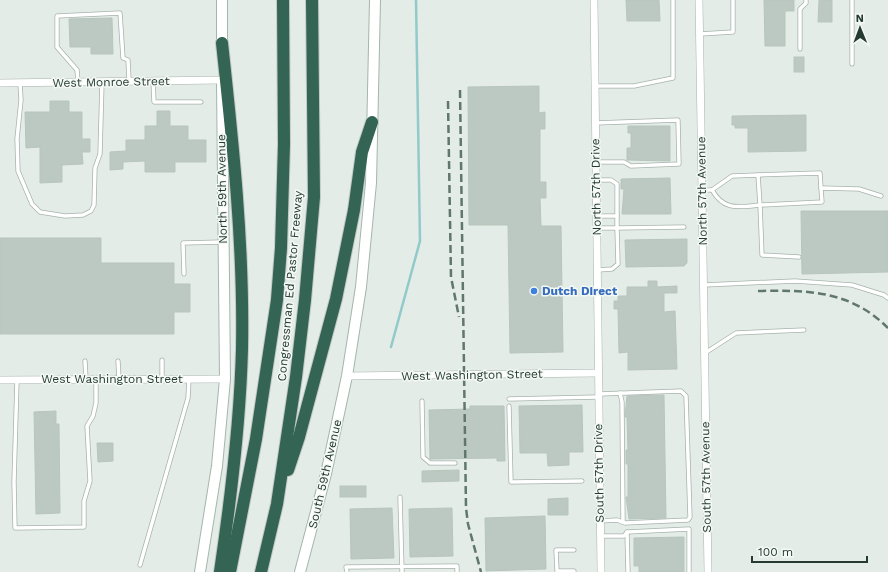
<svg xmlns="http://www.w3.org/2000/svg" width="888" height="572" font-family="'Work Sans',sans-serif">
  <rect width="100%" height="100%" fill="#e4ece7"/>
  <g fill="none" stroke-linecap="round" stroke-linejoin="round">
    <path stroke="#92caca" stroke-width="2.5" d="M391 347 420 241 416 0"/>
  </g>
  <g fill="#bcc9c2" stroke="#b7c5bd">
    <path d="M626 0H659L660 21H627Z"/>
    <path d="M764 0H794V11H785V46H765Z"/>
    <path d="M819 0H832V22H818Z"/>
    <path d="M112 18 113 54H91V47H70L69 19Z"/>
    <rect x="794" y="57" width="10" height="15"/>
    <path d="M539 86V113L545 112V129H540V182H546V198H540L541 226H561L563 352 510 353 508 225H469L468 87Z"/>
    <path d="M50 101H69V112H82V139H90V152H82L83 164 62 165V182L40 183V147L26 148 25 112H50Z"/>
    <path d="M157 111H170V126H188V140H206V162H175V172H145V161L123 162V169L110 170V152L126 151V140H145V126H157Z"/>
    <path d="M806 115V151L748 152V128H735V125H732V116Z"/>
    <path d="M628 126H670V161L627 160V148H631V133H628Z"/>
    <path d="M670 178 671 214H622L624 189H621V179Z"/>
    <path d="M801 211H888V272L802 274Z"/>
    <path d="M0 238H101V263H174V284H190V312H174V334H0Z"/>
    <path d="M687 239V263L684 266 626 267 625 240Z"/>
    <path d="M648 281H657V287L677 286V293H664V312L675 311 677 369 628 370V352L619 353 618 309H614V301H618V296H627V287H648Z"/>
    <path d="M664 395 666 518 629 519 626 497H628V464H626V450H628L627 417H625L627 396Z"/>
    <path d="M582 405 583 452H569V465L548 466 547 453H520L519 406Z"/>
    <path d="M470 406H504L505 461H497V458L430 459 429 410 470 409Z"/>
    <path d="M56 411V424H59L60 513 36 514 34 412Z"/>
    <path d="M97 443H113V461L98 462Z"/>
    <path d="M459 470V481L422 482V471Z"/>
    <rect x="340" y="486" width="26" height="11"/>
    <path d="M568 498V515H548V499Z"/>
    <path d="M392 508 394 558 351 559 350 509Z"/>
    <path d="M452 508 453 556 410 557 409 509Z"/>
    <path d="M545 516 546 569 486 571 485 518Z"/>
    <path d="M684 537V572H639V566H634V538Z"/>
  </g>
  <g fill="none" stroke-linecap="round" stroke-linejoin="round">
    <g stroke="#a7b3ad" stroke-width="5">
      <g id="lane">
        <path d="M852 0V64"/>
        <path d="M700 34 733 32V0"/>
        <path d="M800 49V9L806 3V0"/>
        <path d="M153 81 154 102H201"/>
        <path d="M78 82 77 70 57 47V16L120 13 123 58 128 60 129 81"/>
        <path d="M20 83 21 100 17 139 18 171 32 204 40 212 65 216 83 215 91 211 94 205 95 168 100 154 102 82"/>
        <path d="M595 86H634L673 78V0"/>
        <path d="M595 123 678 120 679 164 631 166 624 162H596"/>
        <path d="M758 175 820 173 821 188"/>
        <path d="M596 180H611L617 184V216H597"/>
        <path d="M702 190H712C724 211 738 207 760 205L762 255 799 257"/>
        <path d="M712 190 732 176 758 175 760 205 822 202 821 188 859 189 881 196"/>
        <path d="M617 216V228L684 227"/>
        <path d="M596 228H617L618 264 612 269 598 270"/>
        <path d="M184 274 183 243 222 242"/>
        <path d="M704 285 795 281 852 285 884 295 888 298"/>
        <path d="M705 353 736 333 804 330"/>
        <path d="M162 360V379"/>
        <path d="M85 361 86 379"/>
        <path d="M118 361 119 379"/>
        <path d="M17 380 14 482 15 528 84 527V501L90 481 87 426 93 416 96 403V380"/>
        <path d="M620 393 622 402 623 522"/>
        <path d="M599 394 681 391 686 396 690 517 688 520 625 523 617 520 600 521"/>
        <path d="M509 399 598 397"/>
        <path d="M422 401 423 457 430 463H455"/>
        <path d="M509 406 511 482 582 481"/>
        <path d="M400 497 402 572"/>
        <path d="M627 532 628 572"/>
        <path d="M601 536H624L627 532 689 529V572"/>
        <path d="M140 565 188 398 189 379"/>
        <path d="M574 571H557L556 550H574"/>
        <path d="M347 572 346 567 457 566V572"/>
      </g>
    </g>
    <g stroke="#a7b3ad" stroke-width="8">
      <g id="street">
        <path d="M594 0 601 572"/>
        <path d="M699 0 708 572"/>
        <path d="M0 83 222 80"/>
        <path d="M347 376 598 373"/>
        <path d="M0 380 225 379"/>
      </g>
    </g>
    <g stroke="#a3b6ad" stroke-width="12">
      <g id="secondary">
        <path d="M222 50V0"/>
        <path d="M200 572 217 466 225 379 222 82"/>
        <path d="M300 572 326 474 347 376 361 287 371 183 375 0"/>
      </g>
    </g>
    <g stroke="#c2c8c6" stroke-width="14">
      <g id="highway">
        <path d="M288 470 299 437 336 299 354 210 362 152 372 122"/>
        <path d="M220 572C231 498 240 424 242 349 244 247 233 144 222 43"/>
        <path d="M230 572 256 439 277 300 281 248 284 144 283 0"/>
        <path d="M261 572 277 504 296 377 305 300 314 197 312 0"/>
      </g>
    </g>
    <use href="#lane" stroke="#fff" stroke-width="3.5"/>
    <use href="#street" stroke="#fff" stroke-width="7"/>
    <use href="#secondary" stroke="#fff" stroke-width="10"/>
    <use href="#highway" stroke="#346453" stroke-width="12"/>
    <g stroke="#60776d" stroke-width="2.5" stroke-dasharray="8 4" stroke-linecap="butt">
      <path d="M460 90 466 508 468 524 481 572"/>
      <path d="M448 101 451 277 459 317"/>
      <path d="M758 291C807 290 850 290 888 328"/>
    </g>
  </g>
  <circle fill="#3f7fe0" stroke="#f4f9f5" stroke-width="1.5" cx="534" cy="291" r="4"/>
  <g text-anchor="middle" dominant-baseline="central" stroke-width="3" stroke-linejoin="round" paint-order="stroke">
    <g font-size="12" fill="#253b32" stroke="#f4f9f5">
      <text transform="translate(111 82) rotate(-1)">West Monroe Street</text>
      <text transform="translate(596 187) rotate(-91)">North 57th Drive</text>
      <text transform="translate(222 189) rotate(-91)">North 59th Avenue</text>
      <text transform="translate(702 191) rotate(-91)">North 57th Avenue</text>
      <text transform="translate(290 286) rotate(-85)">Congressman Ed Pastor Freeway</text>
      <text transform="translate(472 375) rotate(-1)">West Washington Street</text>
      <text x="112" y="379">West Washington Street</text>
      <text transform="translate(599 473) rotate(-91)">South 57th Drive</text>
      <text transform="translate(325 474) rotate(-77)">South 59th Avenue</text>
      <text transform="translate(706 477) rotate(-91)">South 57th Avenue</text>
    </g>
    <g font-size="12" font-weight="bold" fill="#366cbe" stroke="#f4f9f5" text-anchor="start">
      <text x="542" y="291">Dutch Direct</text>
    </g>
  </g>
  <g transform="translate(860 28) rotate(359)" stroke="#f4f9f5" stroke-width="3" paint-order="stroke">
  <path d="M0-3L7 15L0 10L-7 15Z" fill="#253b32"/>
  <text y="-6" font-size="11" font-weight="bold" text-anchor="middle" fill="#253b32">N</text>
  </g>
  <path d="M752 556v6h115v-6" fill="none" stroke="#253b32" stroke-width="2"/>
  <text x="758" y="556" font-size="12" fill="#253b32" stroke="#f4f9f5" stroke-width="3" paint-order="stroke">100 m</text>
</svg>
